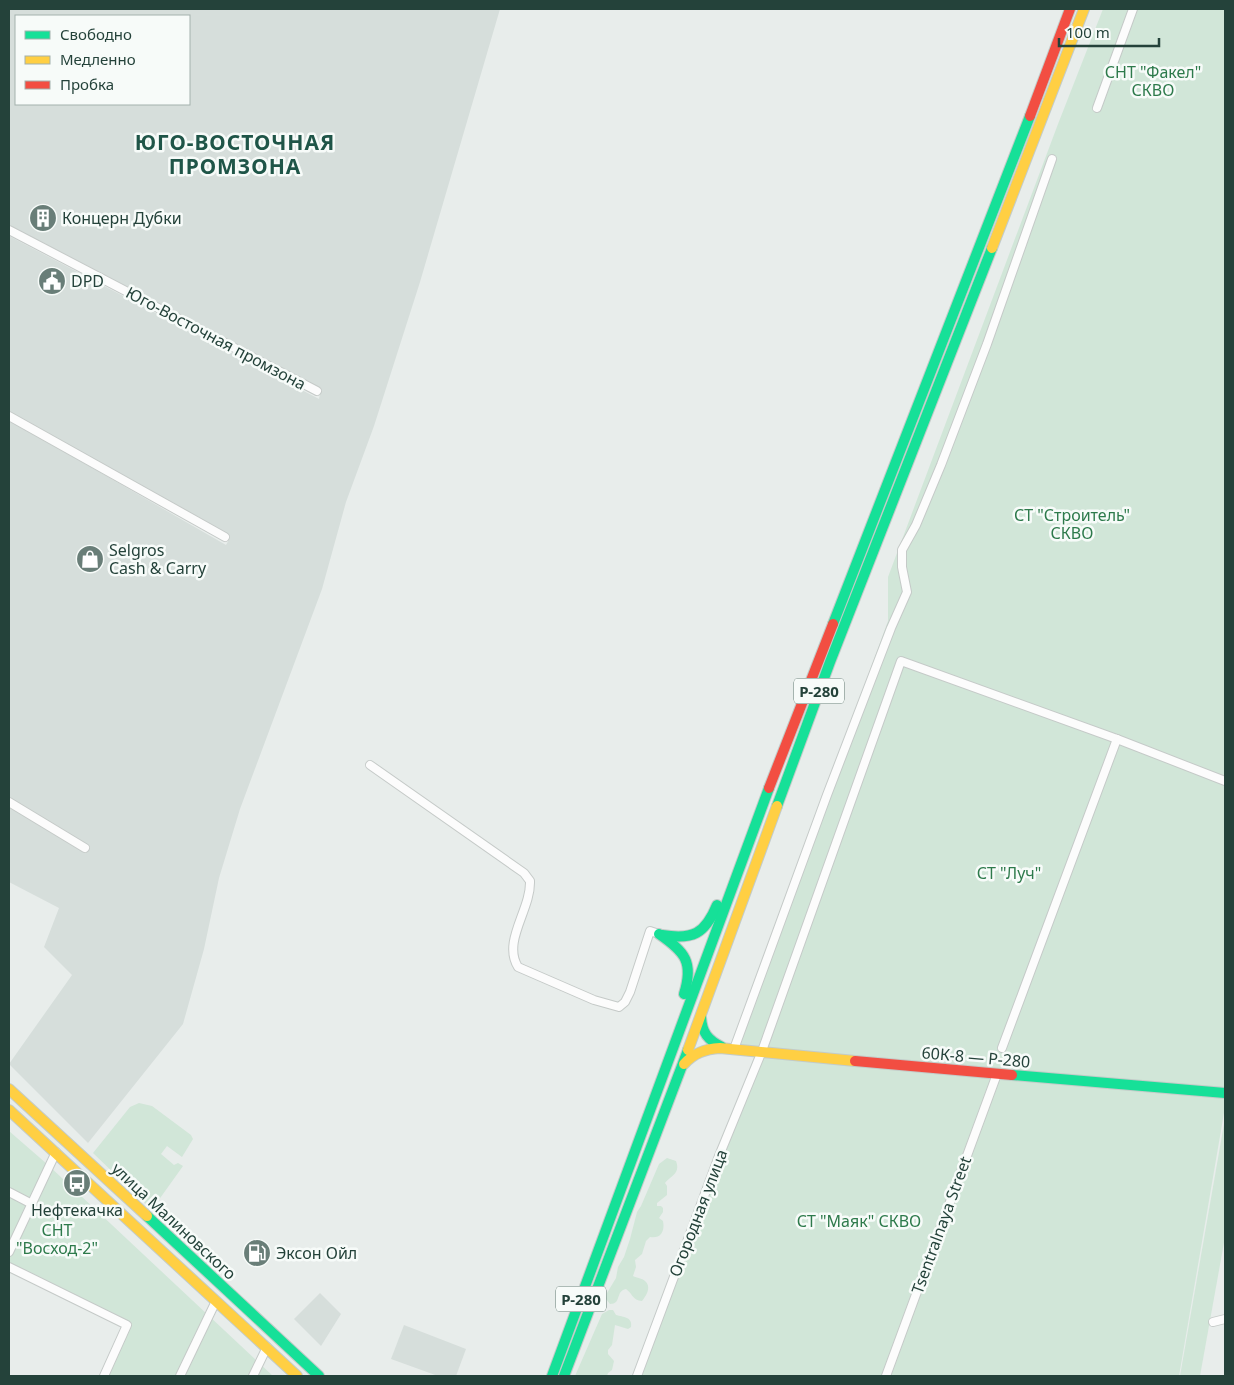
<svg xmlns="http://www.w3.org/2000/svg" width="1234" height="1385" font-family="'Noto Sans',sans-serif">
  <rect width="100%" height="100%" fill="#e8edeb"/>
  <g fill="#d6dedb" fill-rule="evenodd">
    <path d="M9 9H500L420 282 374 426 346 502 322 589 240 809 219 878 204 949 183 1024 88 1143 9 1064 72 975 44 947 59 908 9 882V420L226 545 230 538 9 413V236L319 399 321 388 9 225ZM16 16H189V104H16Z"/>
    <path d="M320 1293 341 1314 321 1346 294 1319Z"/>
    <path d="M404 1325 466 1349 456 1376H438L391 1359Z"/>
  </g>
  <g fill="#d1e6d8">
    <path d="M1103 9H1225V1089L733 1045 888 621V577L1058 124Z"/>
    <path d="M755 1055 1225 1098V1107L1179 1376H635Z"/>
    <path d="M139 1103 152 1106 191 1135 193 1139 182 1157 167 1146 161 1154 174 1165 178 1163 183 1166 153 1208 149 1207 93 1153 130 1107Z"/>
    <path d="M1225 1118V1237L1200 1376H1180Z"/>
    <path d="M9 1131 47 1164 273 1376H100L124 1326 9 1269Z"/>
    <path d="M667 1158 676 1161C681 1174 670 1176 665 1183L667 1186V1195L657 1203V1206H661L663 1208V1212L659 1218 663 1221C665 1231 661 1239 650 1237L646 1241 642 1254 635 1260 636 1267 633 1276C637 1278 642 1278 645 1281 652 1287 646 1296 642 1301 632 1300 633 1294 626 1289 615 1291 622 1304 610 1304L606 1299 607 1293 616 1278 618 1267 624 1257 630 1239 637 1212 641 1206 659 1164Z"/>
    <path d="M609 1310H613L616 1315C623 1317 633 1317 631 1327L628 1329 615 1325 612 1345 608 1350V1354L614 1361 612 1370 608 1373 607 1376H575L602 1314Z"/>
  </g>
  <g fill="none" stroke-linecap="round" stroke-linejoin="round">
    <g stroke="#c5cac8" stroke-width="10">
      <g id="street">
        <path d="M1097 108 1133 9"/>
        <path d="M9 230 317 391"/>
        <path d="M9 416 225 537"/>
        <path d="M370 765 524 873 530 881C531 910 502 941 518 967L594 1000 619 1007 625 1002 630 992 650 931 659 934"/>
        <path d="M9 802 85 848"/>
        <path d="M1002 1048 1117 739"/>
        <path d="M734 1049 827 795 891 628 907 592 902 567V550L916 525 941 465 987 344 1052 159"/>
        <path d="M9 1192 32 1204"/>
        <path d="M9 1252 56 1152"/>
        <path d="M9 1267 127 1325 104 1376"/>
        <path d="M1213 1322 1225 1319"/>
        <path d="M180 1376 216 1301"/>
        <path d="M253 1376 267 1347"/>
        <path d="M637 1376 719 1156 762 1051 901 661 1117 739 1225 781"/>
        <path d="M886 1376 997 1074"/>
      </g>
    </g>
    <g stroke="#c3cbc8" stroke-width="12">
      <g id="fast">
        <path d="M833 624 1030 116"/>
        <path d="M777 806 830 662 992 248"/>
        <path d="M659 934C685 952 694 962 684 994"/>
        <path d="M662 935C693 940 705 934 717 905"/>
        <path d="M701 1017C702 1033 708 1040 722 1047"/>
        <path d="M1012 1075 1225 1093"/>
        <path d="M147 1216 319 1376"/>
        <path d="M552 1376 769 788"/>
        <path d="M564 1376 688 1050"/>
      </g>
    </g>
    <g stroke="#c3cbc8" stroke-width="12">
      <g id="slow">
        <path d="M992 248 1084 9"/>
        <path d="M688 1050 777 806"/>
        <path d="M684 1064C694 1053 705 1049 720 1048L855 1061"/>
        <path d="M9 1089 147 1216"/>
        <path d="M9 1110 297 1376"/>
      </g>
    </g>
    <g stroke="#c3cbc8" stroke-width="12">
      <g id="jam">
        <path d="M1030 116 1070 9"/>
        <path d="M769 788 833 624"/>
        <path d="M855 1061 1012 1075"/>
      </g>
    </g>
    <use href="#street" stroke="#fcfcfc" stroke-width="8"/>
    <use href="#fast" stroke="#16e098" stroke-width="10"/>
    <use href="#slow" stroke="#ffcf43" stroke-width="10"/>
    <use href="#jam" stroke="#f24e42" stroke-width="10"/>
  </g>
  <defs>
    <g id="building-disc" transform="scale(1.4375)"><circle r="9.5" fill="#697e78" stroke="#f7fbf9"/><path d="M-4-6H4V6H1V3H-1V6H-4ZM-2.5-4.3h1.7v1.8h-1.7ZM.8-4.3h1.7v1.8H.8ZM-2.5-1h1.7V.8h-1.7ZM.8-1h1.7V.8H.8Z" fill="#fff"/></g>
    <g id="civic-disc" transform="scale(1.4375)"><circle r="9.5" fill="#697e78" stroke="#f7fbf9"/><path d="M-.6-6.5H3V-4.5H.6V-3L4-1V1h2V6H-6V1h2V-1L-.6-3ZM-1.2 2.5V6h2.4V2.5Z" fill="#fff"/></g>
    <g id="shop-disc" transform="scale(1.4375)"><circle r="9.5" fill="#697e78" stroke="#f7fbf9"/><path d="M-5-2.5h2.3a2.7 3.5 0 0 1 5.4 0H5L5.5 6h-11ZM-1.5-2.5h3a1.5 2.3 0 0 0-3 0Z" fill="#fff"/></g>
    <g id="bus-disc" transform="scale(1.4375)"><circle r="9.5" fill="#697e78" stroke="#f7fbf9"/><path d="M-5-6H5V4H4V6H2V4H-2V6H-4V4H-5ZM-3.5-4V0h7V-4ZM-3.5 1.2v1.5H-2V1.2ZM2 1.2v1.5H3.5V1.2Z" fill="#fff"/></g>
    <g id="fuel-disc" transform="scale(1.4375)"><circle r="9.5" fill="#697e78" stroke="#f7fbf9"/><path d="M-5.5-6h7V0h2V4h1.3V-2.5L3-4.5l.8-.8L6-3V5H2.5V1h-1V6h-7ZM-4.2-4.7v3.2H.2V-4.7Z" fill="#fff"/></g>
  </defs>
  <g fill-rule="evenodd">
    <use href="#building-disc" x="43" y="218"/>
    <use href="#civic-disc" x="52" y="281"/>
    <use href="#shop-disc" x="90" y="559"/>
    <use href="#bus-disc" x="77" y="1183"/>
    <use href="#fuel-disc" x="257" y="1253"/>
  </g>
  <g text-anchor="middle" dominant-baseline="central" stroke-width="5" stroke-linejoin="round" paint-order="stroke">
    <g fill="#f7fbf9" stroke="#637a73" stroke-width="1">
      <rect x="794" y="678.5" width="50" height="25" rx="4"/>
      <rect x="556" y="1286.5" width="50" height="25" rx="4"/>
    </g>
    <g font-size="15" font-weight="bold" fill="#24423a">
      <text x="819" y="691">Р-280</text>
      <text x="581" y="1299">Р-280</text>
    </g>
    <g font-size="16" fill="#2d7a4b" stroke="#f7fbf9">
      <text x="1153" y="72">СНТ "Факел"<tspan x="1153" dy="18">СКВО</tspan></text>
      <text x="1072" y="515">СТ "Строитель"<tspan x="1072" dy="18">СКВО</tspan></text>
      <text x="1009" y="873">СТ "Луч"</text>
      <text x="859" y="1221">СТ "Маяк" СКВО</text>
      <text x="57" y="1230">СНТ<tspan x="57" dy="18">"Восход-2"</tspan></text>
    </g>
    <g font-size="16" fill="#24423a" stroke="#f7fbf9" text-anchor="start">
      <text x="62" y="218">Концерн Дубки</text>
      <text x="71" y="281">DPD</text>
      <text x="109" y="550">Selgros<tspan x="109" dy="18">Cash &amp; Carry</tspan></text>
      <text x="77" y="1210" text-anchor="middle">Нефтекачка</text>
      <text x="276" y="1253">Эксон Ойл</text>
    </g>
    <g font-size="16" fill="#24423a" stroke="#f7fbf9">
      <text transform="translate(216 338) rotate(28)">Юго-Восточная промзона</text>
      <text transform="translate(976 1057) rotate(5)">60К-8 — Р-280</text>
      <text transform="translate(698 1213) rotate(-69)">Огородная улица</text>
      <text transform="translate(174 1221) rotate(43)">улица Малиновского</text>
      <text transform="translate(941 1225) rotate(-70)">Tsentralnaya Street</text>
    </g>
    <g font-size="21" font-weight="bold" letter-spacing="1" fill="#1f5548" stroke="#f7fbf9">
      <text x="235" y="142">ЮГО-ВОСТОЧНАЯ<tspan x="235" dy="24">ПРОМЗОНА</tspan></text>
    </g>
  </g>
  <rect width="1234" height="1385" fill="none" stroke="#24423a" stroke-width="20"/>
  <rect x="15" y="15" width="175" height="90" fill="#f7fbf9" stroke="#a3b1ad"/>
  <rect x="25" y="31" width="25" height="8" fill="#16e098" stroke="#a3b1ad"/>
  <text x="60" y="40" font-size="15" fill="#24423a">Свободно</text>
  <rect x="25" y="56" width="25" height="8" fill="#ffcf43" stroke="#a3b1ad"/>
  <text x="60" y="65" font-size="15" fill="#24423a">Медленно</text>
  <rect x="25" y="81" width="25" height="8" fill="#f24e42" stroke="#a3b1ad"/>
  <text x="60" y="90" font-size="15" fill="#24423a">Пробка</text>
  <path d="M1059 38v8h100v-8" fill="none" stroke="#24423a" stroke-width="2.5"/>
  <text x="1066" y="38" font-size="15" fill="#24423a" stroke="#f7fbf9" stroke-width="4" paint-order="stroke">100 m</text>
</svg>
